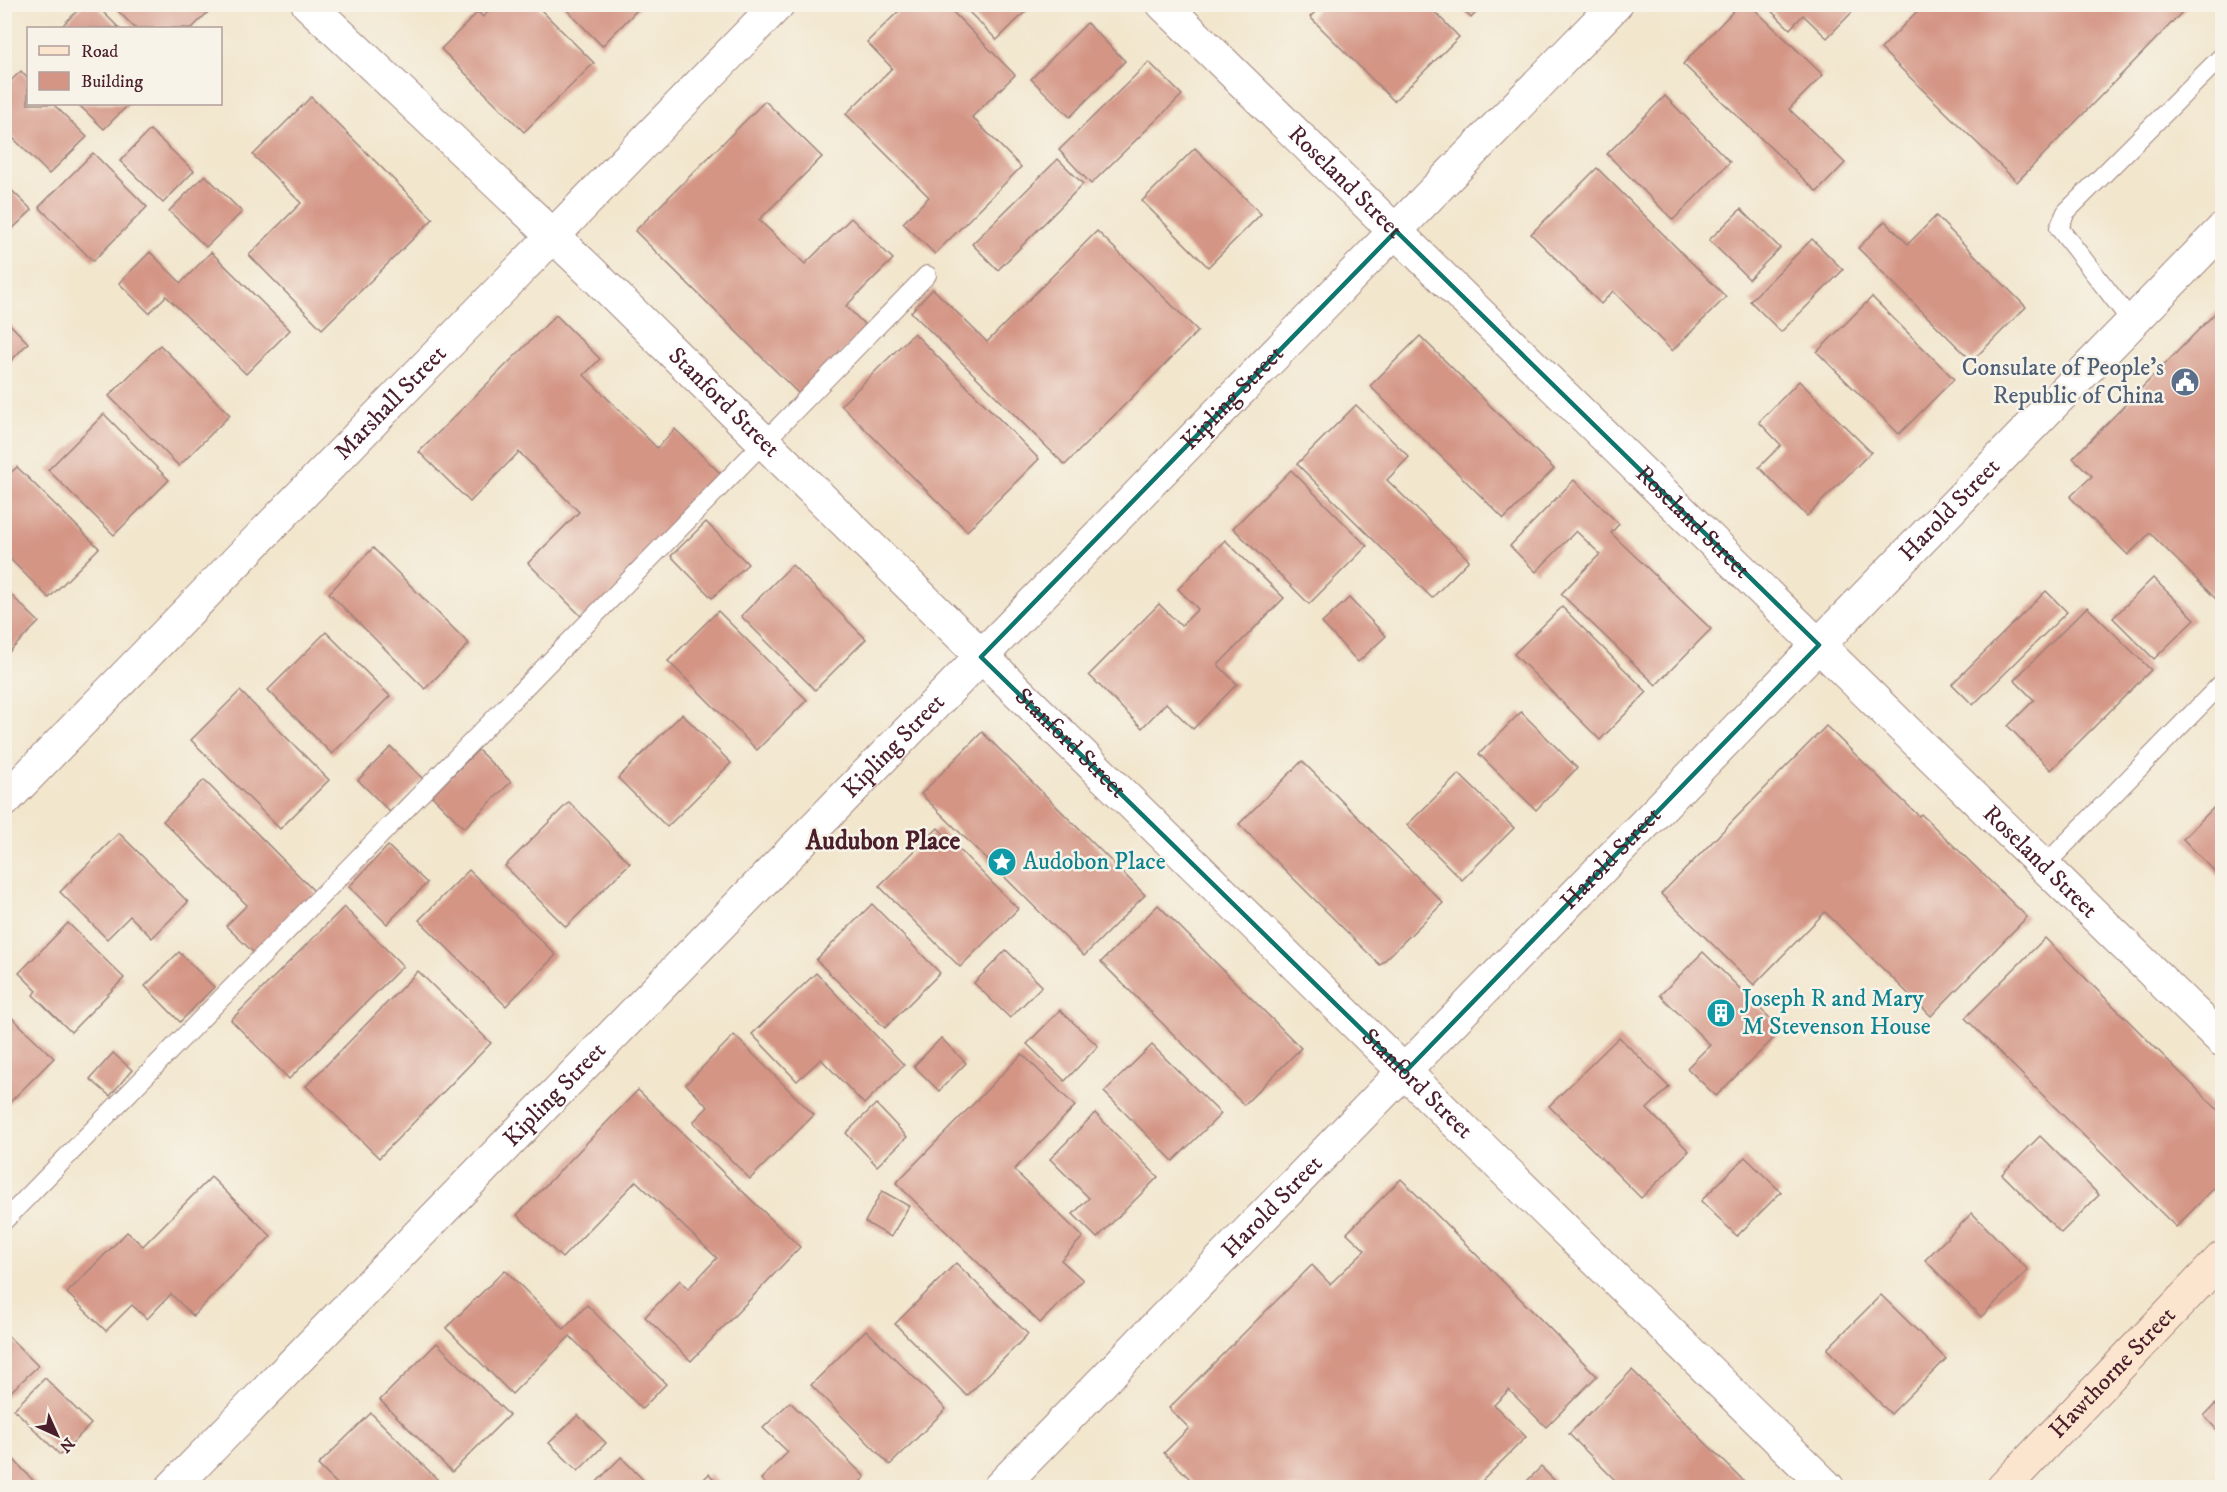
<svg xmlns="http://www.w3.org/2000/svg" width="2227" height="1492" font-family="'IM FELL DW Pica',serif">
  <rect width="100%" height="100%" fill="#f7f3e8"/>
  <filter id="ink" filterUnits="userSpaceOnUse"><feTurbulence type="fractalNoise" baseFrequency=".0167" numOctaves="2"/><feDisplacementMap in="SourceGraphic" scale="12" xChannelSelector="R" yChannelSelector="G"/><feConvolveMatrix kernelMatrix="1 2 1 2 8 2 1 2 1" color-interpolation-filters="sRGB"/></filter>
  <filter id="wash" filterUnits="userSpaceOnUse"><feTurbulence type="fractalNoise" baseFrequency=".008" numOctaves="4" result="noise"/><feDisplacementMap in="SourceGraphic" scale="24" xChannelSelector="R" yChannelSelector="G"/><feGaussianBlur stdDeviation="1.35" result="paint"/><feColorMatrix in="noise" values="0 0 0 0 0 0 0 0 0 0 0 0 0 0 0 0 0 1.4 0 .05"/><feComposite in="paint" operator="in"/></filter>
  <g filter="url(#wash)">
    <rect width="100%" height="100%" fill="#f2e6cd"/>
    <g id="blocks">
      <g fill="#d49585">
        <path d="M84 4H95L119 28H60Z"/>
        <path d="M111 4H216L192 28H135Z"/>
        <path d="M495 4H535L594 63 524 132 441 49 478 12 483 17Z"/>
        <path d="M561 4H643L602 46Z"/>
        <path d="M906 4H945L1015 75 972 117 1021 167 935 254 903 223 929 197 846 114 892 68 867 42Z"/>
        <path d="M961 4H1033L997 40Z"/>
        <path d="M1323 4H1427L1459 37 1394 101 1310 17Z"/>
        <path d="M1457 4H1484L1471 18Z"/>
        <path d="M1740 4H1749L1823 75 1789 109 1845 163 1817 192 1683 64Z"/>
        <path d="M1764 4H1860L1827 38 1803 15 1790 29Z"/>
        <path d="M1924 4H2190L2017 182 1881 49Z"/>
        <path d="M1087 23 1125 61 1070 117 1031 79Z"/>
        <path d="M1149 62 1182 95 1091 184 1059 150Z"/>
        <path d="M21 71 28 79V104H53L87 137 49 174 4 129V87Z"/>
        <path d="M1665 96 1730 162 1673 220 1607 154Z"/>
        <path d="M311 97 433 219 322 329 249 255 301 203 253 155Z"/>
        <path d="M765 101 822 157 759 220 805 264 851 218 893 259 846 306 867 327 800 395 635 231Z"/>
        <path d="M78 104H129L104 129Z"/>
        <path d="M150 130 194 171 163 203 120 161Z"/>
        <path d="M1195 148 1261 214 1208 267 1142 201Z"/>
        <path d="M93 153 147 207 93 261 39 207Z"/>
        <path d="M1058 159 1083 184 998 270 972 244Z"/>
        <path d="M1597 168 1726 297 1672 351 1613 291 1601 304 1531 234Z"/>
        <path d="M205 175 242 212 206 247 169 211Z"/>
        <path d="M4 183 32 210 4 237Z"/>
        <path d="M1741 209 1780 248 1749 279 1709 240Z"/>
        <path d="M1936 216 2026 307 1972 361 1858 248 1885 221 1908 244Z"/>
        <path d="M1097 231 1198 331 1065 465 911 312 933 289 987 342Z"/>
        <path d="M1812 239 1843 270 1781 332 1750 301Z"/>
        <path d="M150 252 181 283 211 252 290 330 246 374 166 296 149 313 119 283Z"/>
        <path d="M1872 297 1954 379 1899 434 1817 352Z"/>
        <path d="M2222 306V605L2150 533 2128 555 2070 497 2092 476 2073 458Z"/>
        <path d="M556 315 600 359 584 375 657 448 675 429 726 479 586 621 528 563 579 512 519 452 470 502 419 452Z"/>
        <path d="M5 319 28 343 5 367Z"/>
        <path d="M914 333 1039 459 967 531 841 405Z"/>
        <path d="M1420 336 1554 469 1504 519 1370 386Z"/>
        <path d="M160 345 230 415 179 466 109 396Z"/>
        <path d="M1799 381 1871 452 1807 516 1759 467 1781 445 1759 422Z"/>
        <path d="M1356 405 1409 457 1387 480 1469 560 1432 598 1297 464Z"/>
        <path d="M104 414 169 480 114 535 48 470Z"/>
        <path d="M17 467 99 548 49 598 4 553V479Z"/>
        <path d="M1291 470 1367 546 1309 604 1233 528Z"/>
        <path d="M1574 480 1619 524 1611 533 1711 629 1656 685 1561 594 1600 554 1576 531 1536 572 1510 546Z"/>
        <path d="M706 522 748 564 712 598 671 556Z"/>
        <path d="M1225 540 1284 598 1218 665 1237 684 1193 729 1166 703 1142 728 1089 675 1159 604 1181 626 1198 609 1178 589Z"/>
        <path d="M373 548 469 644 425 689 329 593Z"/>
        <path d="M792 565 866 639 815 690 741 616Z"/>
        <path d="M2153 578 2195 619 2154 659 2113 618Z"/>
        <path d="M4 588 39 622 4 657Z"/>
        <path d="M2046 591 2067 612 1973 705 1952 684Z"/>
        <path d="M1349 598 1386 636 1358 662 1322 623Z"/>
        <path d="M1562 607 1647 692 1600 740 1514 654Z"/>
        <path d="M2087 607 2151 670 2051 770 2008 726 2034 700 2014 680Z"/>
        <path d="M718 611 807 700 757 750 668 661Z"/>
        <path d="M326 632 390 696 332 754 268 690Z"/>
        <path d="M240 691 329 780 280 829 191 740Z"/>
        <path d="M1521 712 1577 768 1536 810 1479 754Z"/>
        <path d="M682 714 731 763 667 827 618 778Z"/>
        <path d="M1826 726 1919 816 1921 814 2027 917 1931 1016 1825 912 1754 985 1661 894Z"/>
        <path d="M982 732 1145 895 1084 956 921 794Z"/>
        <path d="M391 747 423 779 390 812 358 780Z"/>
        <path d="M478 750 511 782 464 828 432 796Z"/>
        <path d="M1302 761 1443 903 1380 965 1239 824Z"/>
        <path d="M1459 774 1514 828 1462 880 1407 825Z"/>
        <path d="M204 780 316 893 255 954 226 926 247 905 163 821Z"/>
        <path d="M2222 799V879L2183 839Z"/>
        <path d="M569 802 630 863 566 927 505 866Z"/>
        <path d="M938 828 1018 909 960 967 879 886Z"/>
        <path d="M119 833 188 902 152 938 130 916 107 939 60 892Z"/>
        <path d="M388 846 427 883 387 924 349 887Z"/>
        <path d="M469 870 556 955 506 1006 419 920Z"/>
        <path d="M872 904 940 973 885 1028 816 960Z"/>
        <path d="M1158 905 1301 1048 1244 1105 1101 962Z"/>
        <path d="M344 907 403 966 289 1079 231 1020Z"/>
        <path d="M68 923 124 978 71 1032 33 995 37 991 19 973Z"/>
        <path d="M2045 938 2222 1114V1180L2176 1227 1965 1018Z"/>
        <path d="M1006 950 1042 986 1010 1018 974 983Z"/>
        <path d="M179 952 214 987 180 1022 145 986Z"/>
        <path d="M1703 952 1782 1030 1716 1096 1687 1068 1710 1045 1660 995Z"/>
        <path d="M418 971 491 1043 379 1158 306 1086Z"/>
        <path d="M816 973 904 1065 864 1104 821 1059 797 1081 752 1034Z"/>
        <path d="M4 1010 54 1058 4 1108Z"/>
        <path d="M1060 1010 1098 1046 1065 1081 1027 1044Z"/>
        <path d="M734 1035 814 1115 750 1179 693 1122 708 1107 686 1084Z"/>
        <path d="M1619 1037 1669 1087 1647 1109 1689 1151 1641 1198 1549 1106Z"/>
        <path d="M941 1038 966 1063 939 1091 914 1066Z"/>
        <path d="M1152 1045 1221 1114 1173 1161 1104 1092Z"/>
        <path d="M113 1053 132 1070 110 1096 90 1079Z"/>
        <path d="M1022 1054 1075 1106 1014 1170 1083 1237 1061 1260 1083 1280 1040 1323 896 1183Z"/>
        <path d="M638 1090 800 1247 691 1361 645 1317 680 1280 688 1289 717 1258 636 1181 562 1258 517 1215Z"/>
        <path d="M876 1104 907 1137 877 1166 846 1133Z"/>
        <path d="M1095 1113 1158 1177 1097 1238 1073 1214 1089 1198 1050 1159Z"/>
        <path d="M2040 1136 2099 1195 2061 1233 2002 1174Z"/>
        <path d="M1745 1157 1781 1192 1737 1236 1701 1201Z"/>
        <path d="M211 1177 271 1236 193 1316 171 1294 147 1319 132 1305 106 1331 67 1293 127 1232 143 1246Z"/>
        <path d="M1401 1179 1597 1376 1546 1427 1509 1390 1494 1405 1526 1437 1475 1488H1199L1164 1453 1189 1428 1169 1408 1312 1265 1330 1284 1365 1250 1347 1233Z"/>
        <path d="M882 1191 909 1206 891 1237 865 1222Z"/>
        <path d="M1972 1213 2028 1270 1981 1317 1925 1260Z"/>
        <path d="M956 1263 1028 1334 967 1396 895 1324Z"/>
        <path d="M505 1270 564 1329 587 1305 666 1384 642 1409 570 1336 512 1394 446 1328Z"/>
        <path d="M1881 1295 1946 1359 1891 1414 1827 1349Z"/>
        <path d="M866 1330 946 1409 890 1465 811 1385Z"/>
        <path d="M4 1332 38 1366 4 1398Z"/>
        <path d="M437 1343 509 1415 452 1472 380 1400Z"/>
        <path d="M1632 1370 1751 1488H1623L1569 1434Z"/>
        <path d="M45 1378 91 1424 60 1455 14 1409Z"/>
        <path d="M2222 1397V1435L2204 1416Z"/>
        <path d="M790 1402 865 1477 854 1488H769L761 1479 788 1452 763 1428Z"/>
        <path d="M371 1413 439 1481 433 1488H341L318 1465Z"/>
        <path d="M578 1415 606 1443 578 1471 549 1443Z"/>
        <path d="M4 1449 40 1488H4Z"/>
        <path d="M621 1457 651 1488H591Z"/>
        <path d="M1541 1467 1562 1488H1520Z"/>
        <path d="M709 1474 723 1488H695Z"/>
      </g>
    </g>
  </g>
  <g filter="url(#ink)">
    <use href="#blocks" fill-opacity="0" stroke="#9e827c" stroke-width="1.5"/>
    <g fill="none" stroke-linecap="round" stroke-linejoin="round">
      <g stroke="#9e827c" stroke-width="20">
        <g id="lane">
          <path d="M2132 322 2059 228 2066 212 2222 56"/>
          <path d="M2044 866 2222 683"/>
          <path d="M4 1221 927 275"/>
        </g>
      </g>
      <g stroke="#9e827c" stroke-width="35">
        <g id="street">
          <path id="s1" d="M308 4 587 268 1828 1488"/>
          <path id="s2" d="M1163 4 2222 1040"/>
          <path id="s3" d="M4 801 778 4"/>
          <path id="s4" d="M172 1488 1616 4"/>
          <path id="s5" d="M999 1488 2222 230"/>
        </g>
      </g>
      <g stroke="#9e827c" stroke-width="35">
        <g id="secondary">
          <path id="s6" d="M2003 1488 2222 1258"/>
        </g>
      </g>
      <use href="#lane" stroke="#fff" stroke-width="18"/>
      <use href="#street" stroke="#fff" stroke-width="33"/>
      <use href="#secondary" stroke="#fce5cf" stroke-width="33"/>
    </g>
  </g>
  <path fill="none" stroke="#0f766e" stroke-width="4.5" stroke-linejoin="round" d="M1396 231 1819 645 1405 1072 981 657Z"/>
  <defs>
    <g id="civic-disc" transform="scale(1.5)"><circle r="9.5" fill="#5c6f8a" stroke="#f7f3e8"/><path d="M-.6-6.5H3V-4.5H.6V-3L4-1V1h2V6H-6V1h2V-1L-.6-3ZM-1.2 2.5V6h2.4V2.5Z" fill="#fff"/></g>
    <g id="sight-disc" transform="scale(1.5)"><circle r="9.5" fill="#0f9aa8" stroke="#f7f3e8"/><path d="M0-6L1.8-2.2L6-1.7L2.9 1.2L3.7 5.4L0 3.3L-3.7 5.4L-2.9 1.2L-6-1.7L-1.8-2.2Z" fill="#fff"/></g>
    <g id="building-disc" transform="scale(1.5)"><circle r="9.5" fill="#0f9aa8" stroke="#f7f3e8"/><path d="M-4-6H4V6H1V3H-1V6H-4ZM-2.5-4.3h1.7v1.8h-1.7ZM.8-4.3h1.7v1.8H.8ZM-2.5-1h1.7V.8h-1.7ZM.8-1h1.7V.8H.8Z" fill="#fff"/></g>
  </defs>
  <g fill-rule="evenodd">
    <use href="#civic-disc" x="2185" y="382"/>
    <use href="#sight-disc" x="1002" y="862"/>
    <use href="#building-disc" x="1721" y="1013"/>
  </g>
  <g text-anchor="middle" dominant-baseline="central" stroke-width="5" stroke-linejoin="round" paint-order="stroke">
    <g font-size="24" fill="#4a1f2b" stroke="#f7f3e8">
      <text stroke="none"><textPath href="#s2" startOffset="255">Roseland Street</textPath></text>
      <text stroke="none"><textPath href="#s4" startOffset="1521">Kipling Street</textPath></text>
      <text stroke="none"><textPath href="#s3" startOffset="555">Marshall Street</textPath></text>
      <text stroke="none"><textPath href="#s1" startOffset="576">Stanford Street</textPath></text>
      <text stroke="none"><textPath href="#s5" startOffset="1364">Harold Street</textPath></text>
      <text stroke="none"><textPath href="#s2" startOffset="741">Roseland Street</textPath></text>
      <text stroke="none"><textPath href="#s1" startOffset="1062">Stanford Street</textPath></text>
      <text stroke="none"><textPath href="#s4" startOffset="1035">Kipling Street</textPath></text>
      <text stroke="none"><textPath href="#s5" startOffset="878">Harold Street</textPath></text>
      <text stroke="none"><textPath href="#s2" startOffset="1227">Roseland Street</textPath></text>
      <text stroke="none"><textPath href="#s1" startOffset="1548">Stanford Street</textPath></text>
      <text stroke="none"><textPath href="#s4" startOffset="549">Kipling Street</textPath></text>
      <text stroke="none"><textPath href="#s5" startOffset="392">Harold Street</textPath></text>
      <text stroke="none"><textPath href="#s6" startOffset="159">Hawthorne Street</textPath></text>
    </g>
    <g font-size="24" fill="#4e5e75" stroke="#f7f3e8" text-anchor="end">
      <text x="2164" y="368">Consulate of People's<tspan x="2164" dy="28">Republic of China</tspan></text>
    </g>
    <g font-size="24" fill="#0d838f" stroke="#f7f3e8" text-anchor="start">
      <text x="1023" y="862">Audobon Place</text>
      <text x="1742" y="999">Joseph R and Mary<tspan x="1742" dy="28">M Stevenson House</tspan></text>
    </g>
    <g font-size="26" font-weight="bold" fill="#4a1f2b" stroke="#f7f3e8">
      <text x="883" y="841">Audubon Place</text>
    </g>
  </g>
  <rect width="2227" height="1492" fill="none" stroke="#f7f3e8" stroke-width="24"/>
  <rect x="27" y="27" width="195" height="78" fill="#f7f3e8" stroke="#b29e9c" stroke-width="1.5"/>
  <rect x="39" y="46" width="30" height="9" fill="#fce5cf" stroke="#b29e9c" stroke-width="1.5"/>
  <text x="81" y="57" font-size="18" fill="#4a1f2b">Road</text>
  <rect x="39" y="72" width="30" height="18" fill="#d49585" stroke="#b29e9c" stroke-width="1.5"/>
  <text x="81" y="87" font-size="18" fill="#4a1f2b">Building</text>
  <g transform="translate(57 1435) rotate(135)" stroke="#f7f3e8" stroke-width="4.5" paint-order="stroke">
  <path d="M0-4.5L10 22L0 15L-10 22Z" fill="#4a1f2b"/>
  <text y="-9" font-size="16" font-weight="bold" text-anchor="middle" fill="#4a1f2b">N</text>
  </g>
</svg>
